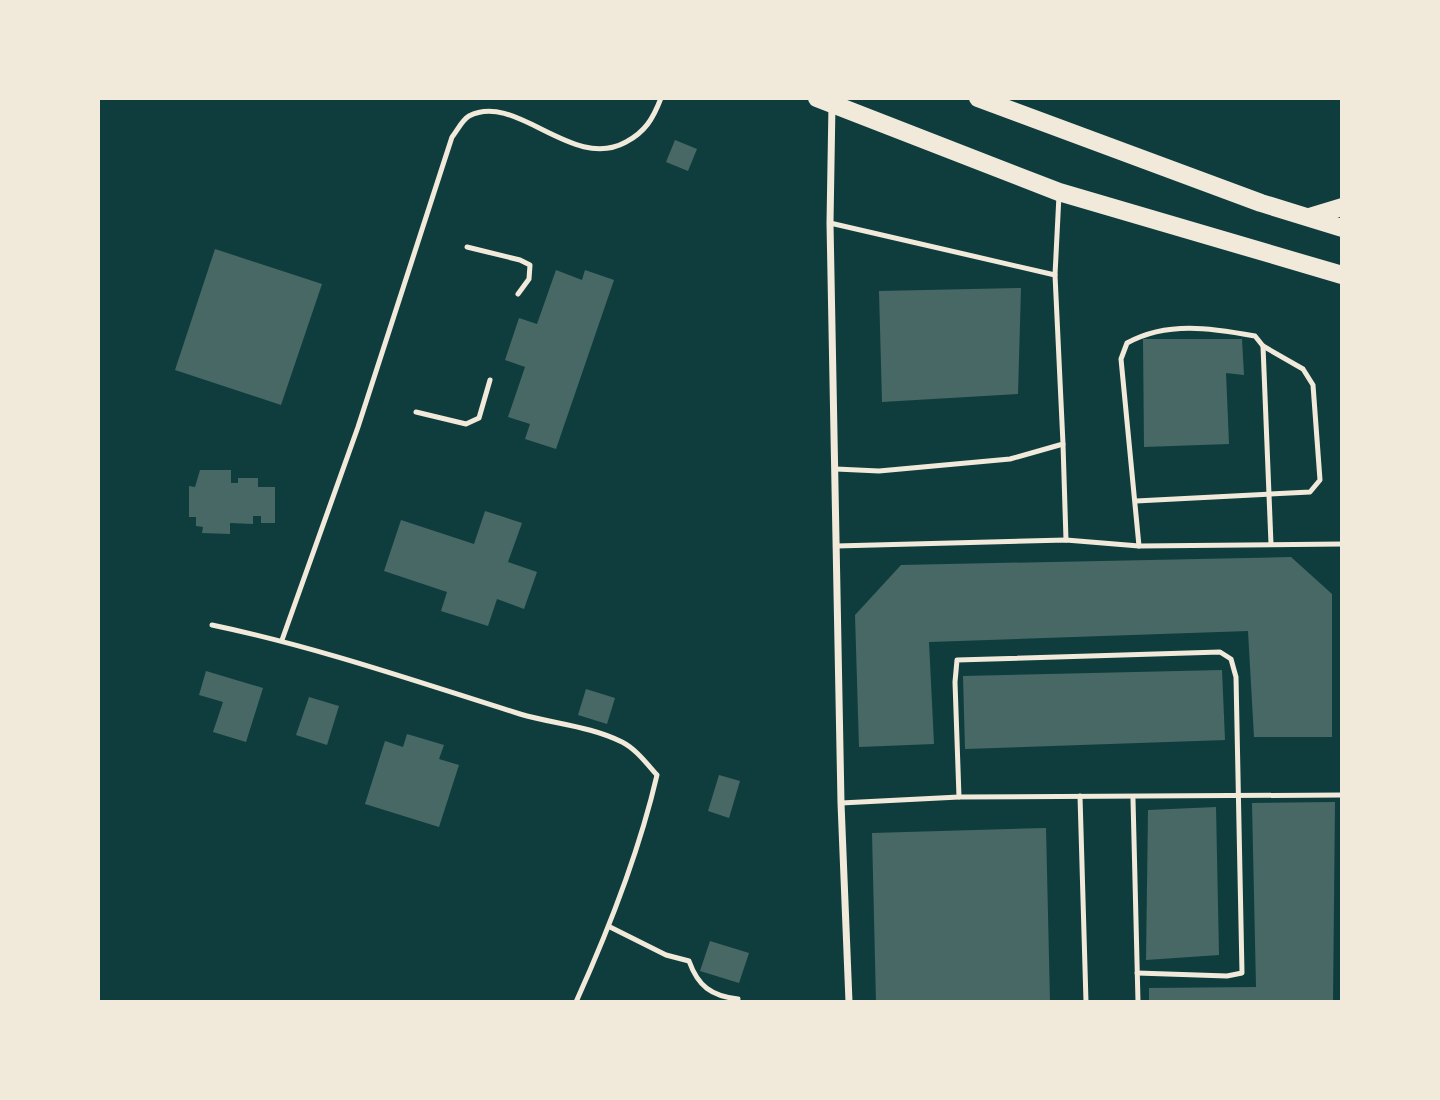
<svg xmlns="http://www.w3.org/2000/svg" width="1440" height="1100" font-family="'Public Sans',sans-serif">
  <rect width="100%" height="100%" fill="#0f3d3e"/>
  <g fill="#486865">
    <path d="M675 140 697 149 688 171 666 162Z"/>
    <path d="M215 249 322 284 281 405 175 370Z"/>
    <path d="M556 270 582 280 585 270 614 280 556 449 525 439 530 424 508 417 525 367 505 360 519 318 537 324Z"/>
    <path d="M1021 288 1018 394 882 402 879 291Z"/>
    <path d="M1143 339H1242L1244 375 1226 373 1229 444 1144 447Z"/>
    <path d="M200 470H231V483H238V478H258V487H275V523H261V516H253V524L230 523V534L202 533 203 527 196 526V517H189V486L195 487Z"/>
    <path d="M485 511 522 523 508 562 537 572 524 609 497 599 488 626 441 611 447 592 384 571 401 520 474 544Z"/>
    <path d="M1291 557 1332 594V737H1254L1248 631 929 642 934 744 859 747 855 615 901 565Z"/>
    <path d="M1222 670 1225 740 965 749 963 676Z"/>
    <path d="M206 671 263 688 246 742 213 732 223 702 199 695Z"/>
    <path d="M586 689 615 698 607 724 578 715Z"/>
    <path d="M309 697 339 706 327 745 296 735Z"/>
    <path d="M407 734 444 745 439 759 459 765 439 827 365 804 385 741 403 747Z"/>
    <path d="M719 775 740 781 729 818 708 811Z"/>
    <path d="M1335 802 1333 1002H1149V988L1256 987 1252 803Z"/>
    <path d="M1216 807 1219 955 1146 960 1148 810Z"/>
    <path d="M1046 828 1050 1002H876L872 833Z"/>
    <path d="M710 941 749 953 739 983 700 971Z"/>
  </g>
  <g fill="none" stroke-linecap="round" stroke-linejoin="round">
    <g stroke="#f1e9da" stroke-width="5">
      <path d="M830 223 1055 275"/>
      <path d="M467 247 520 260 530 265 529 279 518 294"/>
      <path d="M416 412 466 424 479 418 490 380"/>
      <path d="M1063 444 1066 540"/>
      <path d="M836 469 879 471 1010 459 1063 444 1055 275 1059 195"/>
      <path d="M1136 501 1310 492 1320 480 1313 385 1303 369 1263 346"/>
      <path d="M836 546 1066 540 1139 546 1342 544"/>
      <path d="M1139 546 1121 359 1127 343C1167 321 1211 328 1255 336L1263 346 1271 544"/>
      <path d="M212 625C317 647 418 682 520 714 554 724 590 726 622 742 636 749 647 764 657 775 639 853 609 929 576 1002"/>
      <path d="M282 640 358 427 452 137C457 131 462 120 469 116 516 91 572 172 626 142 645 132 653 119 661 98"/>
      <path d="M1080 796 1086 1002"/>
      <path d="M959 797 955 682 957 660 1220 652 1231 659 1236 677 1242 973 1227 976 1137 973"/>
      <path d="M1133 799 1138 1002"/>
      <path d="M841 803 959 797 1342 795"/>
      <path d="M610 927 666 955 689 961C698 986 711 996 738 999"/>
    </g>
    <path stroke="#f1e9da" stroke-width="7" d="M832 104 830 223 841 803 849 1002"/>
    <g stroke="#f1e9da" stroke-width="18">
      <path d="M817 98 1059 192 1342 275"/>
      <path d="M978 98 1261 203 1342 228"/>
      <path d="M1309 217 1342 207"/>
    </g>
  </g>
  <rect width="1440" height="1100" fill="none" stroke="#f1e9da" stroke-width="200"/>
</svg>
